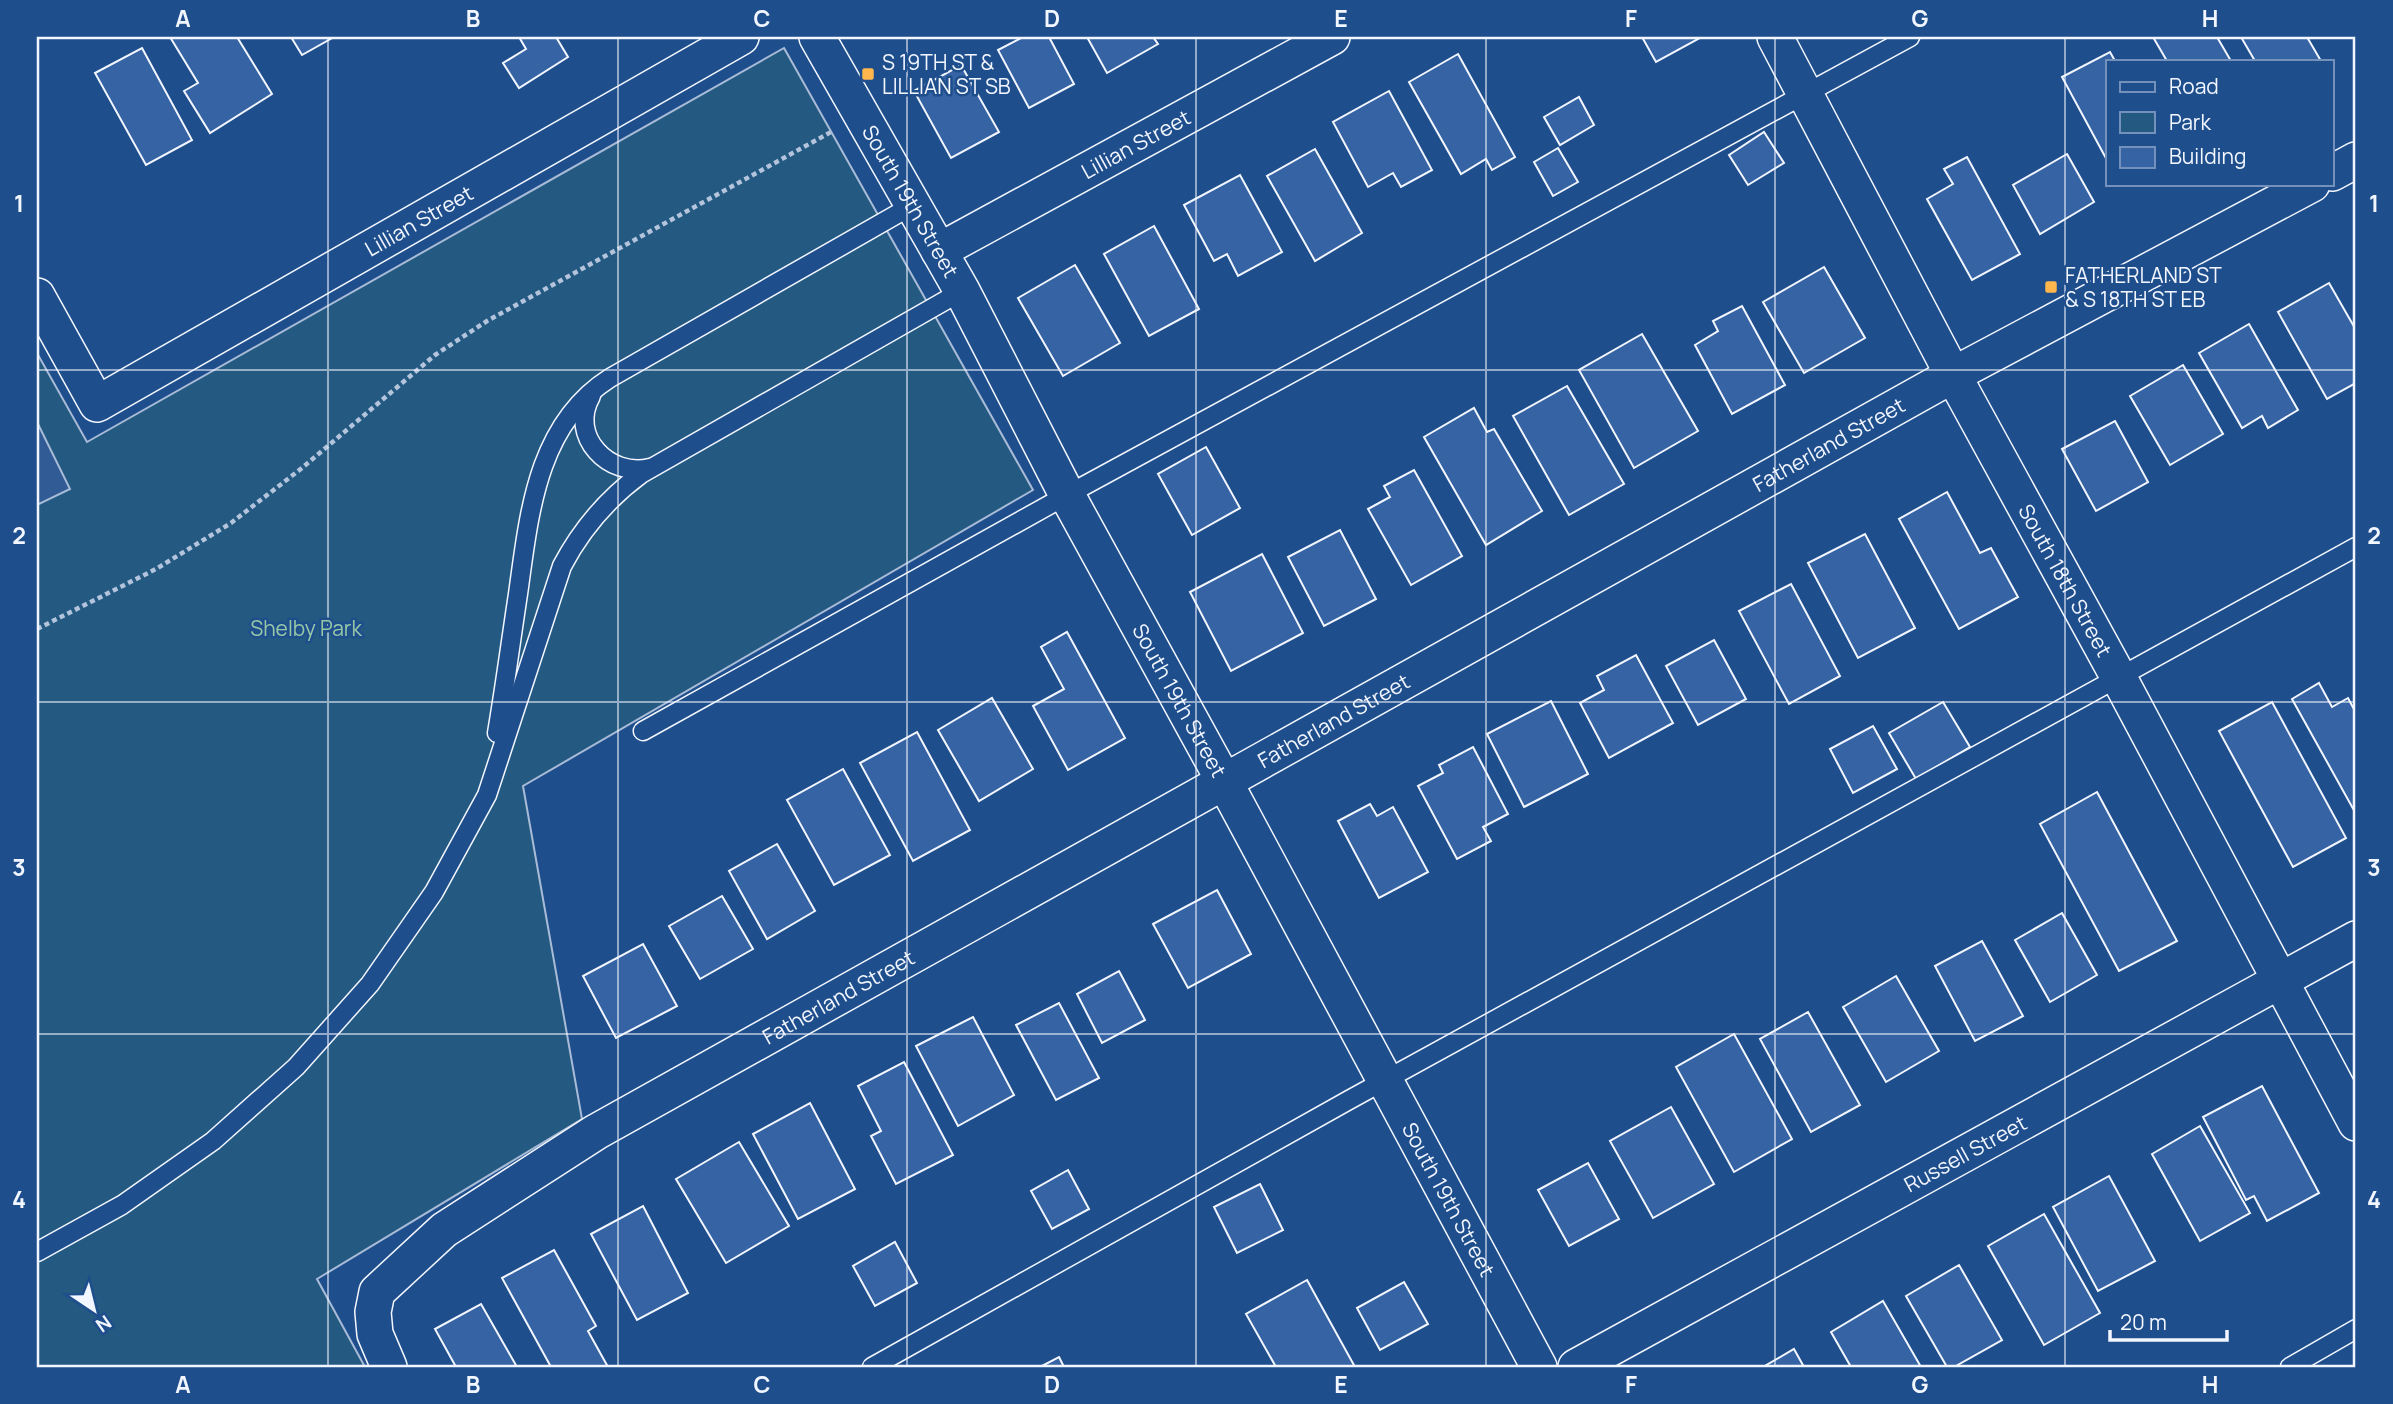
<svg xmlns="http://www.w3.org/2000/svg" width="2393" height="1404" font-family="Manrope,sans-serif">
  <rect width="100%" height="100%" fill="#1f4e8c"/>
  <path fill="#245a82" stroke="#a8bbd7" stroke-width="2" d="M784 48 1033 490 523 786 582 1119 317 1279 365 1367H37V353L87 442Z"/>
  <path fill="#305b95" stroke="#a8bbd7" stroke-width="2" d="M37 422 70 489 37 505Z"/>
  <g fill="#3563a3" stroke="#f2f6ff" stroke-width="2">
    <path d="M170 37H237L272 94 210 133 184 91 198 83Z"/>
    <path d="M291 37H334L302 55Z"/>
    <path d="M519 37H556L568 57 519 88 503 63 526 49Z"/>
    <path d="M1023 37H1049L1074 84 1029 108 998 50Z"/>
    <path d="M1087 37H1153L1158 44 1107 73Z"/>
    <path d="M1642 37H1700V38L1656 62Z"/>
    <path d="M2153 37H2217L2231 61H2167Z"/>
    <path d="M2241 37H2307L2321 61H2255Z"/>
    <path d="M142 48 192 140 146 165 95 73Z"/>
    <path d="M2110 52 2115 61H2108V162L2062 77Z"/>
    <path d="M1458 54 1515 157 1492 170 1486 159 1461 174 1409 82Z"/>
    <path d="M961 65 999 132 951 158 914 91Z"/>
    <path d="M1389 91 1432 170 1401 187 1393 173 1368 187 1333 122Z"/>
    <path d="M1579 97 1594 125 1560 145 1544 117Z"/>
    <path d="M1764 132 1784 163 1748 185 1729 155Z"/>
    <path d="M1558 148 1578 182 1553 196 1534 162Z"/>
    <path d="M1315 149 1362 233 1315 261 1267 176Z"/>
    <path d="M2067 154 2094 202 2040 234 2013 185Z"/>
    <path d="M1967 157 2020 254 1972 280 1927 199 1953 184 1944 169Z"/>
    <path d="M1240 175 1282 252 1238 276 1227 254 1214 261 1184 205Z"/>
    <path d="M1154 226 1199 309 1149 336 1104 254Z"/>
    <path d="M1075 265 1120 343 1063 376 1018 298Z"/>
    <path d="M1824 267 1865 338 1804 373 1763 302Z"/>
    <path d="M2329 283 2356 330V383L2327 399 2278 312Z"/>
    <path d="M1742 306 1785 385 1732 414 1695 345 1718 331 1713 321Z"/>
    <path d="M2249 324 2298 410 2268 428 2262 416 2242 428 2199 353Z"/>
    <path d="M1642 334 1698 431 1634 468 1579 370Z"/>
    <path d="M2183 365 2223 434 2170 465 2130 396Z"/>
    <path d="M1567 386 1624 484 1569 515 1513 416Z"/>
    <path d="M1474 408 1487 432 1494 429 1542 511 1486 545 1424 437Z"/>
    <path d="M2115 421 2148 482 2096 511 2062 449Z"/>
    <path d="M1206 447 1240 508 1192 535 1158 474Z"/>
    <path d="M1414 470 1462 556 1411 585 1368 509 1390 497 1384 486Z"/>
    <path d="M1947 492 1980 553 1991 548 2018 597 1959 629 1899 519Z"/>
    <path d="M1340 530 1376 599 1324 626 1288 557Z"/>
    <path d="M1865 534 1915 628 1858 658 1808 563Z"/>
    <path d="M1262 554 1303 633 1231 671 1190 592Z"/>
    <path d="M1791 584 1840 676 1789 704 1739 611Z"/>
    <path d="M1067 632 1125 738 1068 770 1033 706 1064 689 1041 647Z"/>
    <path d="M1714 640 1746 699 1698 725 1666 666Z"/>
    <path d="M1636 655 1673 723 1609 758 1580 703 1604 690 1597 676Z"/>
    <path d="M2319 683 2332 707 2348 698 2356 713V814L2292 699Z"/>
    <path d="M992 698 1033 769 979 801 938 730Z"/>
    <path d="M1551 701 1588 774 1524 807 1487 734Z"/>
    <path d="M1943 702 1970 747 1916 779 1889 733Z"/>
    <path d="M2272 702 2346 838 2293 867 2219 731Z"/>
    <path d="M1873 726 1897 769 1853 793 1830 749Z"/>
    <path d="M917 732 970 830 913 861 860 763Z"/>
    <path d="M1473 747 1508 814 1483 827 1491 841 1457 859 1418 786 1443 773 1439 765Z"/>
    <path d="M843 769 890 855 834 885 787 800Z"/>
    <path d="M2097 792 2177 941 2119 971 2040 824Z"/>
    <path d="M1370 804 1377 816 1393 807 1428 872 1379 898 1338 821Z"/>
    <path d="M777 844 815 911 767 939 729 871Z"/>
    <path d="M1217 890 1251 954 1188 988 1153 924Z"/>
    <path d="M722 896 753 949 700 979 669 926Z"/>
    <path d="M2062 913 2097 975 2050 1002 2015 940Z"/>
    <path d="M1982 941 2023 1016 1975 1041 1935 966Z"/>
    <path d="M643 944 677 1006 616 1038 583 976Z"/>
    <path d="M1119 971 1145 1020 1102 1043 1077 994Z"/>
    <path d="M1896 976 1939 1051 1886 1082 1843 1007Z"/>
    <path d="M1059 1003 1099 1078 1056 1100 1016 1025Z"/>
    <path d="M1808 1012 1860 1105 1811 1132 1760 1039Z"/>
    <path d="M973 1017 1014 1095 958 1126 916 1046Z"/>
    <path d="M1734 1034 1792 1139 1734 1172 1676 1067Z"/>
    <path d="M904 1062 953 1155 896 1184 871 1136 881 1131 858 1086Z"/>
    <path d="M2262 1086 2319 1193 2267 1221 2254 1196 2246 1200 2203 1117Z"/>
    <path d="M810 1103 855 1189 798 1219 753 1134Z"/>
    <path d="M1671 1107 1714 1184 1653 1218 1610 1141Z"/>
    <path d="M2200 1126 2250 1213 2200 1241 2152 1154Z"/>
    <path d="M739 1142 789 1226 726 1263 676 1179Z"/>
    <path d="M1588 1163 1619 1219 1569 1246 1538 1190Z"/>
    <path d="M1068 1170 1089 1209 1052 1229 1031 1191Z"/>
    <path d="M2109 1176 2155 1261 2098 1291 2053 1207Z"/>
    <path d="M1260 1184 1283 1230 1237 1253 1214 1207Z"/>
    <path d="M643 1206 688 1293 637 1320 591 1234Z"/>
    <path d="M2044 1214 2100 1313 2044 1345 1988 1246Z"/>
    <path d="M895 1242 917 1283 875 1306 853 1266Z"/>
    <path d="M554 1250 596 1326 588 1331 608 1367H551L502 1278Z"/>
    <path d="M1959 1265 2002 1340 1954 1367H1947L1906 1296Z"/>
    <path d="M1307 1280 1355 1367H1276L1246 1314Z"/>
    <path d="M1404 1282 1428 1324 1380 1350 1357 1308Z"/>
    <path d="M1883 1301 1921 1367H1851L1831 1332Z"/>
    <path d="M481 1304 517 1367H456L435 1329Z"/>
    <path d="M1794 1349 1804 1367H1763Z"/>
    <path d="M1059 1357 1064 1367H1040Z"/>
  </g>
  <g fill="none" stroke-linecap="round" stroke-linejoin="round">
    <g stroke="#f2f6ff" stroke-width="21">
      <g id="lane">
        <path d="M591 396C568 436 609 478 650 468"/>
        <path d="M643 731 1067 495 1910 37"/>
        <path d="M497 733C505 686 511 640 518 594 529 516 536 425 610 378L913 205"/>
        <path d="M37 1252 122 1205 213 1141 296 1067 370 984 434 892 487 795 562 566C582 528 607 499 641 474L962 291"/>
        <path d="M872 1367 1349 1100 2356 547"/>
        <path d="M2290 1367 2356 1329"/>
      </g>
    </g>
    <g stroke="#f2f6ff" stroke-width="38">
      <g id="street">
        <path id="s1" d="M817 37 962 291 1067 495 1224 781 1539 1367"/>
        <path id="s2" d="M1775 37 1953 375 2118 676 2356 1123"/>
        <path d="M2332 173 2356 160"/>
        <path id="s3" d="M939 251 1332 37"/>
        <path id="s4" d="M37 296 97 404 741 37"/>
        <path id="s5" d="M389 1367 375 1334 373 1312 377 1292 444 1230 596 1132 1953 375 2312 184"/>
        <path id="s6" d="M1576 1367 2356 939"/>
      </g>
    </g>
    <path stroke="#b3c4dc" stroke-width="4.5" stroke-dasharray="5 3.5" stroke-linecap="butt" d="M37 629 156 569 231 523 302 468 435 355 487 321 831 132"/>
    <use href="#lane" stroke="#1f4e8c" stroke-width="18"/>
    <use href="#street" stroke="#1f4e8c" stroke-width="35"/>
  </g>
  <path fill="none" stroke="#f2f6ff" stroke-width="2" stroke-opacity="0.55" d="M328 37V1367M618 37V1367M907 37V1367M1196 37V1367M1486 37V1367M1775 37V1367M2065 37V1367M37 370H2356M37 702H2356M37 1034H2356"/>
  <g fill="#ffb74d" stroke="#1f4e8c" stroke-width="2.5">
    <rect x="861" y="67" width="14" height="14" rx="3.5"/>
    <rect x="2044" y="280" width="14" height="14" rx="3.5"/>
  </g>
  <g text-anchor="middle" dominant-baseline="central" stroke-width="5" stroke-linejoin="round" paint-order="stroke">
    <g font-size="21" fill="#f2f6ff" stroke="#1f4e8c" text-anchor="start">
      <text x="882" y="62">S 19TH ST &amp;<tspan x="882" dy="24">LILLIAN ST SB</tspan></text>
      <text x="2065" y="275">FATHERLAND ST<tspan x="2065" dy="24">&amp; S 18TH ST EB</tspan></text>
    </g>
    <g font-size="21" fill="#f2f6ff" stroke="#1f4e8c">
      <text stroke="none"><textPath href="#s3" startOffset="224">Lillian Street</textPath></text>
      <text stroke="none"><textPath href="#s1" startOffset="189">South 19th Street</textPath></text>
      <text stroke="none"><textPath href="#s4" startOffset="494">Lillian Street</textPath></text>
      <text stroke="none"><textPath href="#s5" startOffset="1762">Fatherland Street</textPath></text>
      <text stroke="none"><textPath href="#s2" startOffset="616">South 18th Street</textPath></text>
      <text stroke="none"><textPath href="#s1" startOffset="756">South 19th Street</textPath></text>
      <text stroke="none"><textPath href="#s5" startOffset="1195">Fatherland Street</textPath></text>
      <text stroke="none"><textPath href="#s5" startOffset="628">Fatherland Street</textPath></text>
      <text stroke="none"><textPath href="#s6" startOffset="444">Russell Street</textPath></text>
      <text stroke="none"><textPath href="#s1" startOffset="1323">South 19th Street</textPath></text>
    </g>
    <g font-size="21" fill="#97c8a6" stroke="#1f4e8c">
      <text x="306" y="628">Shelby Park</text>
    </g>
  </g>
  <rect width="2393" height="1404" fill="none" stroke="#1f4e8c" stroke-width="77"/>
  <rect x="2106" y="60" width="228" height="126" fill="#1f4e8c" stroke="#7391ba" stroke-width="2"/>
  <rect x="2120" y="82" width="35" height="10" fill="#1f4e8c" stroke="#7391ba" stroke-width="2"/>
  <text x="2169" y="94" font-size="21" fill="#f2f6ff">Road</text>
  <rect x="2120" y="112" width="35" height="21" fill="#245a82" stroke="#7391ba" stroke-width="2"/>
  <text x="2169" y="130" font-size="21" fill="#f2f6ff">Park</text>
  <rect x="2120" y="147" width="35" height="21" fill="#3563a3" stroke="#7391ba" stroke-width="2"/>
  <text x="2169" y="164" font-size="21" fill="#f2f6ff">Building</text>
  <g transform="translate(94 1310) rotate(145)" stroke="#1f4e8c" stroke-width="5" paint-order="stroke">
  <path d="M0-5L12 26L0 18L-12 26Z" fill="#f2f6ff"/>
  <text y="-10" font-size="19" font-weight="bold" text-anchor="middle" fill="#f2f6ff">N</text>
  </g>
  <path d="M2110 1330v10h117v-10" fill="none" stroke="#f2f6ff" stroke-width="3.5"/>
  <text x="2120" y="1330" font-size="21" fill="#f2f6ff" stroke="#1f4e8c" stroke-width="5" paint-order="stroke">20 m</text>
  <rect x="38" y="38" width="2316" height="1328" fill="none" stroke="#f2f6ff" stroke-width="2.5"/>
  <g font-size="23" text-anchor="middle" font-weight="bold" fill="#f2f6ff">
    <text x="183" y="27">A</text>
    <text x="473" y="27">B</text>
    <text x="762" y="27">C</text>
    <text x="1052" y="27">D</text>
    <text x="1341" y="27">E</text>
    <text x="1631" y="27">F</text>
    <text x="1920" y="27">G</text>
    <text x="2210" y="27">H</text>
    <text x="19" y="212">1</text>
    <text x="2374" y="212">1</text>
    <text x="19" y="544">2</text>
    <text x="2374" y="544">2</text>
    <text x="19" y="876">3</text>
    <text x="2374" y="876">3</text>
    <text x="19" y="1208">4</text>
    <text x="2374" y="1208">4</text>
    <text x="183" y="1393">A</text>
    <text x="473" y="1393">B</text>
    <text x="762" y="1393">C</text>
    <text x="1052" y="1393">D</text>
    <text x="1341" y="1393">E</text>
    <text x="1631" y="1393">F</text>
    <text x="1920" y="1393">G</text>
    <text x="2210" y="1393">H</text>
  </g>
</svg>
